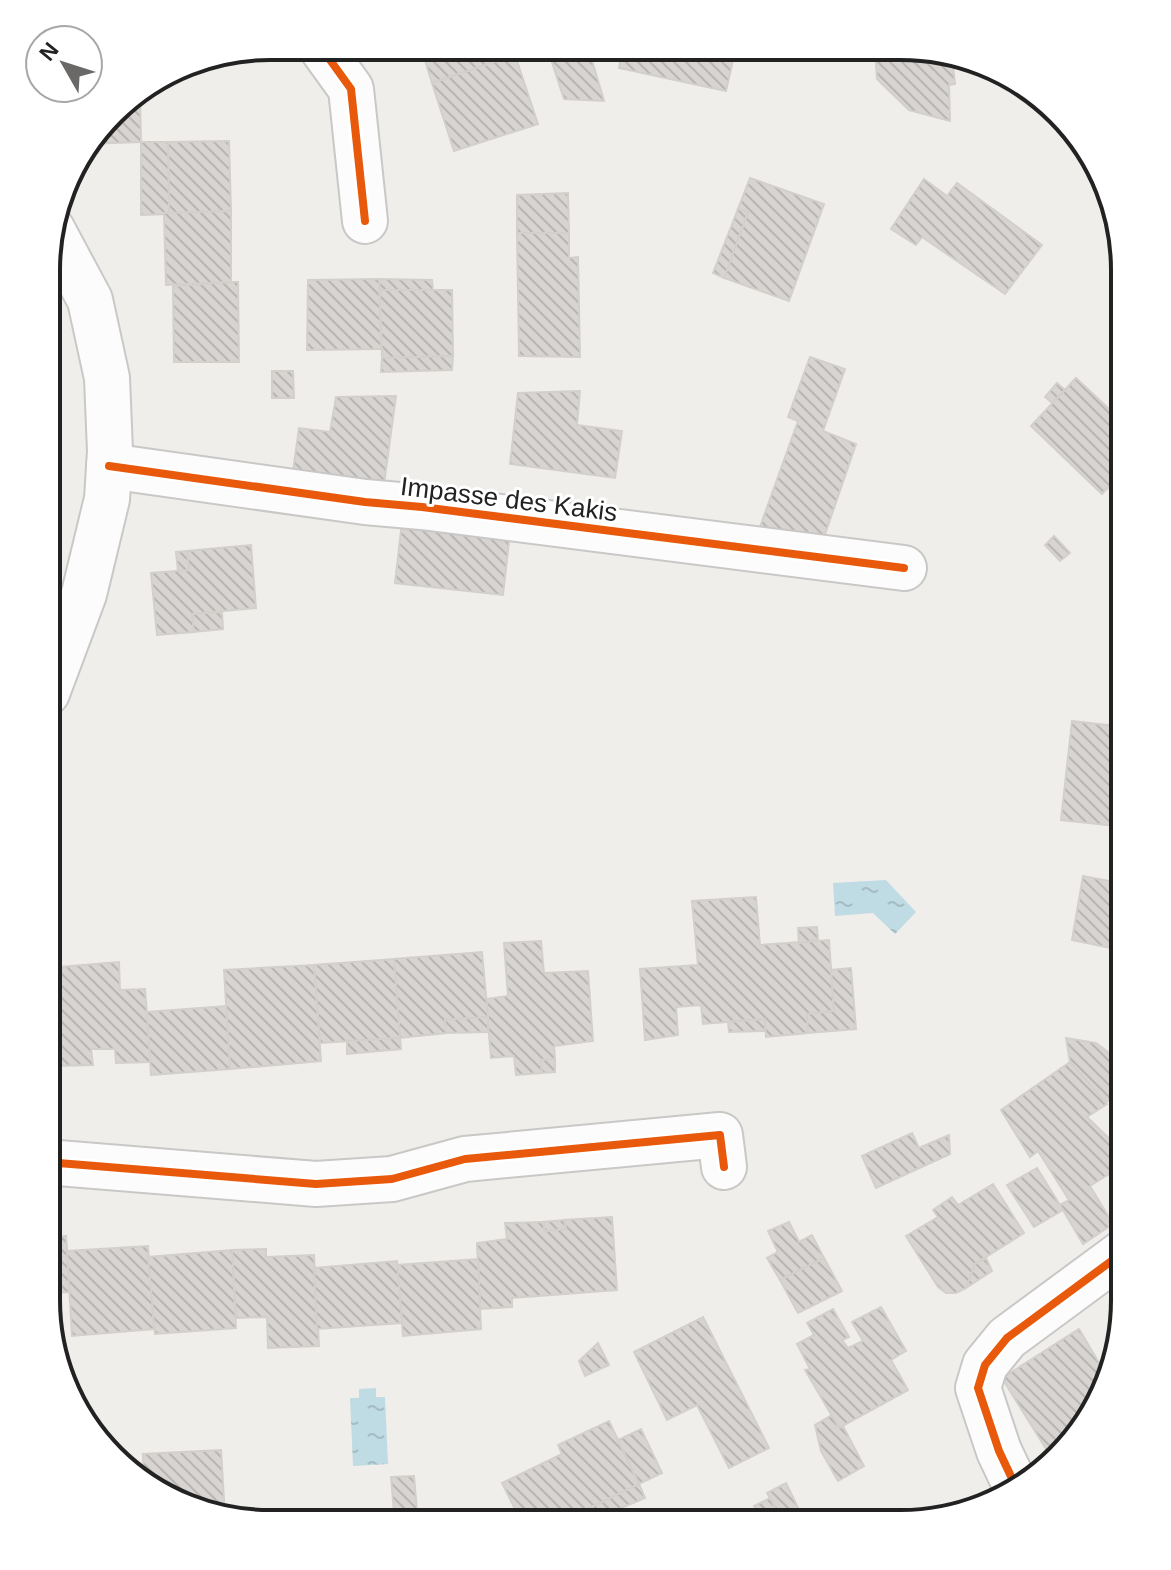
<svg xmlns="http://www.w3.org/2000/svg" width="1171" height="1570" font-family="Helvetica,sans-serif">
  <defs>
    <pattern id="water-ripples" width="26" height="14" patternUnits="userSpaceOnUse" patternTransform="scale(2)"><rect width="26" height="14" fill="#bfdbe3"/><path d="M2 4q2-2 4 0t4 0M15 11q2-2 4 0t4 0" fill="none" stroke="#a4bcc2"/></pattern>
    <pattern id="building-back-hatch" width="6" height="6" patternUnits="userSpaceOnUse" patternTransform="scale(2)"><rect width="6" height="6" fill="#d7d4d2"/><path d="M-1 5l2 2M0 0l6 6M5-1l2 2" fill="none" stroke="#b8b6b4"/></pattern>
  </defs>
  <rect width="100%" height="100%" fill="#f0eeeb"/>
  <g fill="url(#water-ripples)">
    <path d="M886 880 916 912 895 934 873 913 835 916 833 883Z"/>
    <path d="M376 1388V1397H385L388 1464 353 1466 350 1398H359V1389Z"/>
  </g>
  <g fill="url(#building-back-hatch)" stroke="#d3d0cc" stroke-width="2">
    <path d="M439 47H505L509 58 432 83 424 57 441 51Z"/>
    <path d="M547 47H588L604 101 564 99Z"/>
    <path d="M623 47H736L726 91 619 68Z"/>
    <path d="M875 48H931L952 56 955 84 949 85 950 121 909 110 877 79Z"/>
    <path d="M515 55 538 124 454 151 432 83Z"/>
    <path d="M140 91 141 142 88 144 123 101Z"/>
    <path d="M229 141 231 211 169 214 168 142Z"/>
    <path d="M141 142H168L169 214 141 215Z"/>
    <path d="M750 178 824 204 789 301 724 278 748 212 738 209Z"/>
    <path d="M924 179 947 196 957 183 1042 245 1005 294 922 237 916 245 891 229Z"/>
    <path d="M568 193 569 233H517V195Z"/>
    <path d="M738 209 748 212 724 278 713 273Z"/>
    <path d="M231 211V282L166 285 164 213Z"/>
    <path d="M517 233H569V258L578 257 580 357 519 356Z"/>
    <path d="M379 279 432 280 433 290H380Z"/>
    <path d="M379 279 381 349 307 350 308 280Z"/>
    <path d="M231 282H238L239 362H174L173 286Z"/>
    <path d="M380 290H452L453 356 382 358Z"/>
    <path d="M453 356 452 370 381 372 382 358Z"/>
    <path d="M810 357 845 369 823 431 856 444 821 546 756 538 798 421 788 417Z"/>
    <path d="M272 371H293L294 398H272Z"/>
    <path d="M1076 378 1125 424V470L1102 494 1031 426Z"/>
    <path d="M1057 383 1065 390 1052 403 1045 397Z"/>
    <path d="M580 391 577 425 622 431 615 478 510 464 518 393Z"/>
    <path d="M396 396 384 484 293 471 299 428 330 432 336 397Z"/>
    <path d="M402 522 510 533 503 595 395 583Z"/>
    <path d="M1054 536 1070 553 1060 561 1045 545Z"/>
    <path d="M251 545 256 608 192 614 194 632 157 635 151 573 189 570 187 551Z"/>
    <path d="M187 551 189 570 178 571 176 552Z"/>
    <path d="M222 612 223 629 194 632 192 614Z"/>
    <path d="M1072 721 1125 727V827L1061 820Z"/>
    <path d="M1083 876 1125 884V951L1072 940Z"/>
    <path d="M756 897 760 945 829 940 834 1011 807 1014 808 1033 766 1037 765 1019 703 1024 701 1005 676 1007 678 1035 645 1040 640 969 698 965 692 901Z"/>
    <path d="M817 927 818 940 799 943 798 928Z"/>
    <path d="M541 941 544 973 588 971 593 1041 554 1046 555 1059 541 1060 542 1073 516 1075 514 1056 491 1058 486 999 508 996 504 943Z"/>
    <path d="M482 952 488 1017 445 1020 446 1033 400 1038 394 959Z"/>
    <path d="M394 959 400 1038 320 1043 314 965Z"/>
    <path d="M119 962 120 990 145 989 151 1062 116 1063 115 1049H91L93 1065 55 1066 54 1051H46L47 968Z"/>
    <path d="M314 965 321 1061 230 1069 224 970Z"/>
    <path d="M851 968 856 1029 808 1033 807 1014 834 1011 831 970Z"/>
    <path d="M226 1006 230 1069 151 1075 147 1012Z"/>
    <path d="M488 1017V1032L446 1033 445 1020Z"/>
    <path d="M765 1019V1031L729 1032 728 1022Z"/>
    <path d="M400 1038 401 1049 347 1054V1041Z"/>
    <path d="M1066 1038 1096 1043 1125 1065V1088L1105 1103 1070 1062Z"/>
    <path d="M555 1059V1072L542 1073 541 1060Z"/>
    <path d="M1070 1062 1107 1104 1087 1117 1125 1154V1164L1090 1186 1113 1224 1083 1244 1060 1205 1069 1200 1038 1151 1030 1157 1001 1110Z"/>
    <path d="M912 1133 919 1148 949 1135 950 1154 876 1188 862 1156Z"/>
    <path d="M1037 1168 1063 1210 1034 1227 1007 1185Z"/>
    <path d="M993 1184 1024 1233 975 1264 966 1288 956 1293H946L938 1287 906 1236 938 1217 933 1210 952 1197 958 1205Z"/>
    <path d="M612 1217 617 1290 512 1298V1307L480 1309 477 1243 507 1239 505 1223 543 1222 545 1231 566 1229 564 1220Z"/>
    <path d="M564 1220 566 1229 545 1231 543 1222Z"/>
    <path d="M789 1222 799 1242 812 1235 824 1258 780 1280 767 1258 778 1252 768 1231Z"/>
    <path d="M66 1236 70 1292 46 1293V1239Z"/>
    <path d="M148 1246 154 1329 72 1336 67 1251Z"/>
    <path d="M266 1249V1257L314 1255 319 1346 268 1348 267 1317 236 1318 232 1250Z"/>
    <path d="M232 1250 236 1328 155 1334 148 1257Z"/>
    <path d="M824 1258 842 1291 798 1313 780 1280Z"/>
    <path d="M986 1258 992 1271 966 1288 975 1264Z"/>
    <path d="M478 1259 481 1329 403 1336 397 1265Z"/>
    <path d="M397 1261 402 1323 317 1329 314 1268Z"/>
    <path d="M881 1307 906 1351 891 1360 908 1390 839 1428 805 1370 810 1369 797 1344 814 1335 807 1323 833 1309 849 1337 842 1340 848 1348 863 1341 852 1322Z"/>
    <path d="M703 1317 769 1448 729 1468 697 1405 667 1420 634 1352Z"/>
    <path d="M1079 1329 1105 1373 1087 1425 1051 1457 1002 1378Z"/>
    <path d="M598 1343 609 1365 585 1376 579 1361Z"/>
    <path d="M832 1415 839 1428 843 1426 864 1466 838 1481 821 1451 815 1425Z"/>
    <path d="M609 1421 639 1484 581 1512 586 1523H522L502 1483 562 1454 558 1445Z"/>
    <path d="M641 1429 662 1473 639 1484 618 1440Z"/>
    <path d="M221 1450 225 1516 144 1485 143 1454Z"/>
    <path d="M414 1476 417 1511 394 1513 391 1477Z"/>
    <path d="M786 1483 804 1520 798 1524H784L767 1493Z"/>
    <path d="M639 1484 645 1498 586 1523 581 1512Z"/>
    <path d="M770 1498 784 1524H730L756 1510 754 1506Z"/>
  </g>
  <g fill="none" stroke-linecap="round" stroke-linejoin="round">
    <g stroke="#c9c8c7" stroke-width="48">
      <g id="street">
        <path d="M320 46 351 89 365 221"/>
        <path d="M109 466 365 502 422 507 904 568"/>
        <path d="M47 693 84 594 107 499 110 451 107 378 90 300 52 229"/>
        <path d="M46 1162 316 1184 392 1179 465 1159 720 1135 724 1167"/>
        <path d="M1016 1487 999 1451 978 1388 985 1365 1007 1338 1125 1251"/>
      </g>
    </g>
    <use href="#street" stroke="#fdfcfc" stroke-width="44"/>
    <g stroke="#fff" stroke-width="13">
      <g id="cycleway">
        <path d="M320 46 351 89 365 221"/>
        <path d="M109 466 365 502 422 507 904 568"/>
        <path d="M46 1162 316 1184 392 1179 465 1159 720 1135 724 1167"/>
        <path d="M1016 1487 999 1451 978 1388 985 1365 1007 1338 1125 1251"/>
      </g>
    </g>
    <use href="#cycleway" stroke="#e8590c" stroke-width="8"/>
  </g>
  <g text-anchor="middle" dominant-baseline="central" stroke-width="6" stroke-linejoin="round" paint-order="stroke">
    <g font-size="26" fill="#222" stroke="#fff">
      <text transform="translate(509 499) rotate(7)">Impasse des Kakis</text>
    </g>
  </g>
  <path d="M0 0H1171V1570H0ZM270 60H901A210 210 0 0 1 1111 270V1300A210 210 0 0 1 901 1510H270A210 210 0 0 1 60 1300V270A210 210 0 0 1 270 60Z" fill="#fff" fill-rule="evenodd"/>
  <path fill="none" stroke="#222" stroke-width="4" d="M270 60H901A210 210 0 0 1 1111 270V1300A210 210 0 0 1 901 1510H270A210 210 0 0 1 60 1300V270A210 210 0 0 1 270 60Z"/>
  <g transform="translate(64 64) rotate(309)"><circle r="38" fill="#ffffff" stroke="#a7a7a7" stroke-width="2"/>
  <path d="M0-6L14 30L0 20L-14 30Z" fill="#6a6968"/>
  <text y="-12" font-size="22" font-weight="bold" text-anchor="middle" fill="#222222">N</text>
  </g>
</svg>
